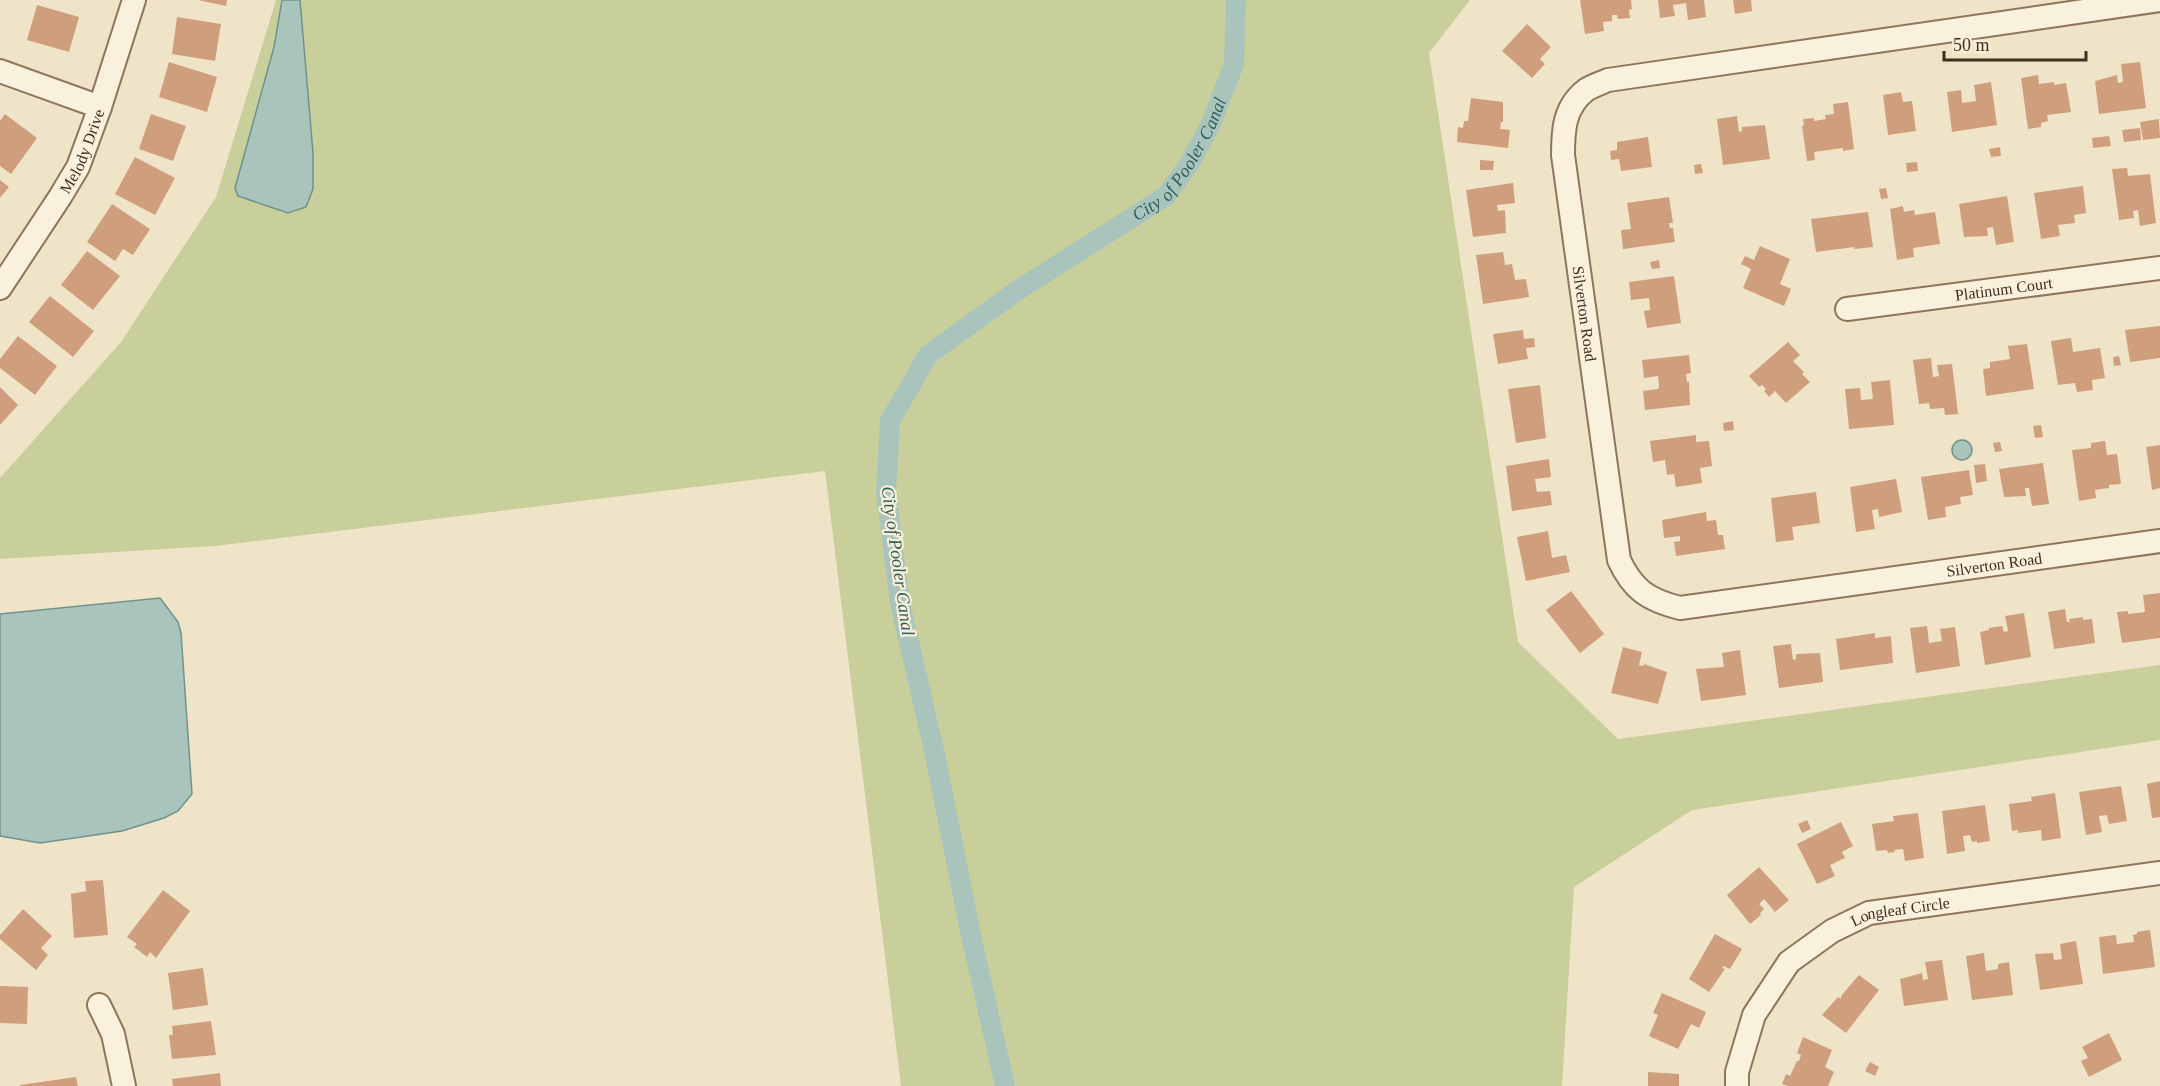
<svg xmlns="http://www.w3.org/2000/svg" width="2160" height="1086" font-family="'Times New Roman',serif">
  <rect width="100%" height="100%" fill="#f0e4c8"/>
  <path fill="#c9cf9b" d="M276 0H1470L1429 53 1518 642 1618 739 2160 665V740L1692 810 1574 887 1562 1086H901L825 471 215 546 0 559V478L121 342 216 197Z"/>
  <g fill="#a9c4bc" stroke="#6f938a" stroke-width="1.5">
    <path d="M282 0H300L313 153V189L306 207 288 213 238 196 235 188 274 47Z"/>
    <circle cx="1962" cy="450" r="10"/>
    <path d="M160 598 178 622 181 633 192 794 178 811 164 818 122 831 40 843 0 836V614Z"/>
  </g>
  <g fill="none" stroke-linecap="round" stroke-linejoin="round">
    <path stroke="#a9c4bc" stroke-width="20" id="s1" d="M1005 1086 970 931 935 755 900 603 886 491 890 421 928 355 1015 292 1166 196 1189 164 1210 126 1234 64 1236 0"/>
  </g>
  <g fill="#cf9f7d">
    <path d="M198 0H227L226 6Z"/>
    <path d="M1580 0H1631L1632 9 1629 10 1630 18 1618 19 1617 15H1612V21L1603 22 1604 31 1585 34Z"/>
    <path d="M1658 0H1704L1706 17 1688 20 1686 3 1673 5 1675 16 1660 18Z"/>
    <path d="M1733 0H1751L1752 11 1735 14Z"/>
    <path d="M37 5 79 17 69 52 27 40Z"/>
    <path d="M177 17 221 24 215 61 172 54Z"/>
    <path d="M1527 24 1551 47 1540 59 1545 64 1532 78 1502 51Z"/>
    <path d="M169 62 217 77 207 112 159 97Z"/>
    <path d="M2140 62 2146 108 2099 114 2095 81 2117 75 2118 83 2123 82 2121 64Z"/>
    <path d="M2038 75 2039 84 2054 82V85L2066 83 2071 112 2047 115 2048 121 2041 123V127L2028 129 2021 78Z"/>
    <path d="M1991 82 1997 125 1952 132 1947 92 1961 90 1962 103 1976 101 1974 85Z"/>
    <path d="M1901 92 1903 102 1912 101 1916 131 1888 135 1883 95Z"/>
    <path d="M1471 98 1503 102V122H1501L1500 129 1510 130 1508 148 1457 142 1458 127 1463 128 1464 121H1468Z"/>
    <path d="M1848 102 1854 149 1843 151V148L1814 152 1815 160 1807 161 1802 126 1804 125 1803 119 1814 118V121L1826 119 1825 115 1834 114 1833 104Z"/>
    <path d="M5 114 37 138 11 174 0 166V121Z"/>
    <path d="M151 114 186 126 173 161 139 149Z"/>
    <path d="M1737 116 1739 132 1742 131V127L1765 125 1770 159 1723 165 1717 119Z"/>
    <path d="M2159 119 2160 138 2143 140 2140 122Z"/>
    <path d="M2140 128 2141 140 2124 142 2122 130Z"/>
    <path d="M2109 136 2111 146 2093 148 2092 138Z"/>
    <path d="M1648 137 1652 167 1621 171 1619 159 1611 160 1610 151 1617 150V142Z"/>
    <path d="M2000 147 2001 156 1991 157 1989 149Z"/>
    <path d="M135 157 175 178 155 215 115 194Z"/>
    <path d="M1480 160 1494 161 1493 170H1480Z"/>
    <path d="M1917 162 1918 171 1907 172 1906 163Z"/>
    <path d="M1701 164 1703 173 1695 174 1694 165Z"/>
    <path d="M2127 168 2128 176 2150 174 2156 223 2140 226 2138 210 2133 211 2134 218 2119 220 2112 169Z"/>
    <path d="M0 180 9 187 0 198Z"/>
    <path d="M1513 183 1515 203 1497 205 1498 211 1505 210 1506 233 1473 237 1466 190Z"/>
    <path d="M2083 186 2086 213 2074 215 2075 223 2058 225 2060 236 2041 239 2034 193Z"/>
    <path d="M1886 188 1888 198 1881 199 1879 189Z"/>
    <path d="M2007 196 2014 242 1996 245 1993 227 1987 228 1988 236 1964 237 1959 204Z"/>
    <path d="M1669 197 1673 223H1669L1670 228H1673L1675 242 1623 249 1621 230 1631 229 1627 203Z"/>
    <path d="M112 204 150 229 133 255 123 249 115 261 87 242Z"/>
    <path d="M1903 206 1904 212 1914 210 1915 215 1935 212 1940 244 1913 248 1914 257 1897 260 1890 209Z"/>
    <path d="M1868 212 1873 247 1854 249V247L1816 252 1811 219Z"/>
    <path d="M1760 246 1790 259 1780 284 1791 289 1784 306 1743 288 1751 269 1741 264 1745 256 1754 260Z"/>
    <path d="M87 251 120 276 93 310 61 285Z"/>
    <path d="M1503 252 1505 265 1512 264 1515 280 1526 279 1529 297 1483 304 1476 255Z"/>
    <path d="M1659 260 1660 268 1652 269 1650 262Z"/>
    <path d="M1674 276 1681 323 1647 328 1644 311 1650 310 1649 298 1631 300 1629 282Z"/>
    <path d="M50 296 94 331 73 357 29 322Z"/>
    <path d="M2160 326V358L2130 362 2125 330Z"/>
    <path d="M1523 330 1524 339 1534 338 1535 347 1526 348 1528 359 1498 364 1493 334Z"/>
    <path d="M18 336 57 366 35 395 0 368V359Z"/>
    <path d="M2071 338 2073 352 2100 348 2105 378 2092 380 2093 390 2077 392 2075 383 2058 385 2051 341Z"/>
    <path d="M1788 342 1800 355 1793 361 1804 372 1802 374 1810 382 1786 403 1775 391 1769 397 1764 391 1766 389 1762 385 1759 387 1749 376Z"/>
    <path d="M2027 344 2034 389 1986 396 1983 369 1990 368V362L2010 359 2008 346Z"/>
    <path d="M1689 355 1691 373 1686 374 1687 382H1689L1690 405 1645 410 1643 391 1658 389 1659 386 1658 376 1644 378 1642 360Z"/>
    <path d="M2119 356 2121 365 2114 366 2113 357Z"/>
    <path d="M1931 358 1933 377 1939 376 1937 365 1952 364 1958 414 1945 415 1944 408 1930 409 1929 403 1919 404 1913 360Z"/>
    <path d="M1890 380 1894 425 1849 429 1845 389 1860 388 1861 400 1873 399 1871 382Z"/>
    <path d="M1540 385 1546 438 1516 443 1508 389Z"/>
    <path d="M0 387 18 405 0 425Z"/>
    <path d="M1733 421 1734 430 1724 431 1723 423Z"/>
    <path d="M2041 425 2043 437 2035 438 2033 426Z"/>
    <path d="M1696 435V442L1709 441 1712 466 1700 468 1702 483 1676 487 1674 474 1667 475 1665 460 1653 462 1650 441Z"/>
    <path d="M2105 441 2107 455 2117 454 2121 484 2109 485V488L2095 490 2096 498 2079 501 2072 450 2091 448V443Z"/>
    <path d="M2000 442 2002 451 1995 452 1993 443Z"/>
    <path d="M2160 445V488L2152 490 2146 447Z"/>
    <path d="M1549 459 1551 477 1535 479 1537 492 1550 491 1552 505 1512 511 1506 466Z"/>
    <path d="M2043 463 2049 504 2032 506 2029 488H2025L2026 496 2004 497 1999 469Z"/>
    <path d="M1985 464 1987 481 1976 483 1974 465Z"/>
    <path d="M1969 470 1973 495 1960 497 1961 504 1945 507 1946 517 1928 520 1921 477Z"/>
    <path d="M1896 479 1902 512 1879 517 1878 509 1872 510 1875 529 1856 532 1850 487Z"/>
    <path d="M1816 492 1820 523 1792 527 1794 540 1776 542 1771 498Z"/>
    <path d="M1706 512 1707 521 1716 520 1718 535H1723L1725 549 1676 556 1674 542 1680 541V536L1664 538 1662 520Z"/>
    <path d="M1548 531 1552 558 1566 555 1570 572 1526 581 1517 537Z"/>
    <path d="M1571 591 1604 634 1580 653 1546 610Z"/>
    <path d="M2160 593V638L2122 643 2117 612 2128 611V614L2145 612 2143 595Z"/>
    <path d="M2065 609 2067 622H2070L2069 619 2083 617V620L2092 619 2095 643 2054 649 2048 612Z"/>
    <path d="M2024 613 2031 657 1985 665 1980 632 1989 630V628L2002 626 2004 632 2008 631 2005 616Z"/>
    <path d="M1927 626 1929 643 1942 641 1940 629 1955 627 1960 666 1916 673 1910 628Z"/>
    <path d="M1875 633V638L1891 636 1893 663 1840 670 1836 639Z"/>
    <path d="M1791 644 1793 660 1796 659V654L1820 653 1823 682 1779 688 1773 646Z"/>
    <path d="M1623 647 1642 652 1639 665 1643 666 1644 664 1667 672 1658 704 1611 693Z"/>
    <path d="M1740 650 1746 695 1701 701 1696 669 1724 667 1722 653Z"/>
    <path d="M2160 781V817L2152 818 2147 784Z"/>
    <path d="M2121 786 2127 821 2109 824 2107 815 2099 816 2102 832 2086 835 2079 792Z"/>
    <path d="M2055 793 2061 838 2042 841 2041 830 2018 833V830L2012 831 2009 804 2032 801 2031 797Z"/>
    <path d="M1985 805 1990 841 1977 843V841L1972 842 1970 835 1963 836 1965 851 1947 854 1942 811Z"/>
    <path d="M1918 813 1924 858 1905 861 1903 849 1894 850 1895 852 1888 853 1887 850 1876 851 1872 824 1894 821 1893 816Z"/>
    <path d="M1807 820 1811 829 1802 833 1798 824Z"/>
    <path d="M1841 822 1853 846 1842 852 1845 858 1830 865 1835 876 1817 884 1797 844Z"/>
    <path d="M1759 867 1789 900 1775 912 1764 899 1759 904 1764 909 1760 913 1761 915 1750 924 1727 895Z"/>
    <path d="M103 880 108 935 74 938 71 894 86 891 85 881Z"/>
    <path d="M163 890 190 911 156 958 150 952 147 957 134 947 137 944 127 937Z"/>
    <path d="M23 909 52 936 41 948 48 955 36 970 0 939V935Z"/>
    <path d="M2150 930 2155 967 2103 974 2099 937 2116 935 2117 944 2134 942 2133 935 2137 934V932Z"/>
    <path d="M1715 934 1742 949 1730 969 1724 966 1722 968 1725 969 1709 992 1689 979Z"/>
    <path d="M2076 941 2083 984 2040 990 2035 954 2053 953 2054 960 2062 959 2060 944Z"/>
    <path d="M1984 953 1986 971 1998 969V964L2009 962 2013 995 1972 1000 1966 956Z"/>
    <path d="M1942 960 1948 1000 1904 1006 1900 979 1922 973 1923 980 1928 979 1925 962Z"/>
    <path d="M203 968 208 1005 173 1010 168 973Z"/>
    <path d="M1859 975 1879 990 1846 1033 1822 1015 1838 997 1841 999V996Z"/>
    <path d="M0 986 28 987 27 1024 0 1023Z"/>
    <path d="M1662 993 1706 1012 1699 1028 1691 1024 1678 1049 1649 1036 1658 1015 1653 1013Z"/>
    <path d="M211 1021 216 1055 172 1059 169 1035H173L172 1026Z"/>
    <path d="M2109 1033 2122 1060 2089 1077 2081 1061 2088 1058 2082 1047Z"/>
    <path d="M1803 1037 1832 1050 1825 1067 1834 1072 1828 1086H1788L1782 1084 1786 1074 1790 1076 1797 1061H1799L1801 1055 1797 1053Z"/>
    <path d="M1870 1062 1879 1067 1875 1076 1865 1071Z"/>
    <path d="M1648 1072 1679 1074V1086H1648Z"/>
    <path d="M220 1073 221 1086H173L172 1079Z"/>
    <path d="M76 1077 78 1086H20V1085Z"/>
  </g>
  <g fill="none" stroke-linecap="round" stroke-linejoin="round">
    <g stroke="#8d765c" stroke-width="26">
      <g id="minor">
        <path id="s2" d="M2160 0 1608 80C1601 83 1592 86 1586 90 1564 107 1563 130 1563 155L1619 560C1633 590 1648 600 1680 608L2160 541"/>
        <path d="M0 71 100 107"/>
        <path id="s3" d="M0 288 60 197 78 167 100 107 134 0"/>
        <path id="s4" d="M1847 309 2160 268"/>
        <path d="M99 1005 113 1034 124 1086"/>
        <path id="s5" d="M1737 1086V1072L1754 1015 1789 962 1832 931 1869 913 2160 873"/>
      </g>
    </g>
    <use href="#minor" stroke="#faf1dc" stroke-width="22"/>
  </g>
  <g text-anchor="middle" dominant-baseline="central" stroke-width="4.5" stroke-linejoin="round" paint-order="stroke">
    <g font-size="16" fill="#3d2e20" stroke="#f7eed8">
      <text stroke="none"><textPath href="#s3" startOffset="160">Melody Drive</textPath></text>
      <text stroke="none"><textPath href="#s4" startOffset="158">Platinum Court</textPath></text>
      <text stroke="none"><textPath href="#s2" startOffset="814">Silverton Road</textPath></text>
      <text stroke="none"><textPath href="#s2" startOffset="1461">Silverton Road</textPath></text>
      <text stroke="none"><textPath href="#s5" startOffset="262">Longleaf Circle</textPath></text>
    </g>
    <g font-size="18" font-style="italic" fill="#2f5d5a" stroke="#f7eed8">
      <text stroke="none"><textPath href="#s1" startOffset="1077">City of Pooler Canal</textPath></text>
      <text transform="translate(898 561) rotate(82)">City of Pooler Canal</text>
    </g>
  </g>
  <path d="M1944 51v9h142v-9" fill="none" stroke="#3d2e20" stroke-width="3"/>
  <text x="1953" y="51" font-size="18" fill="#3d2e20" stroke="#f7eed8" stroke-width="4.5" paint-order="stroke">50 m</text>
</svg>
